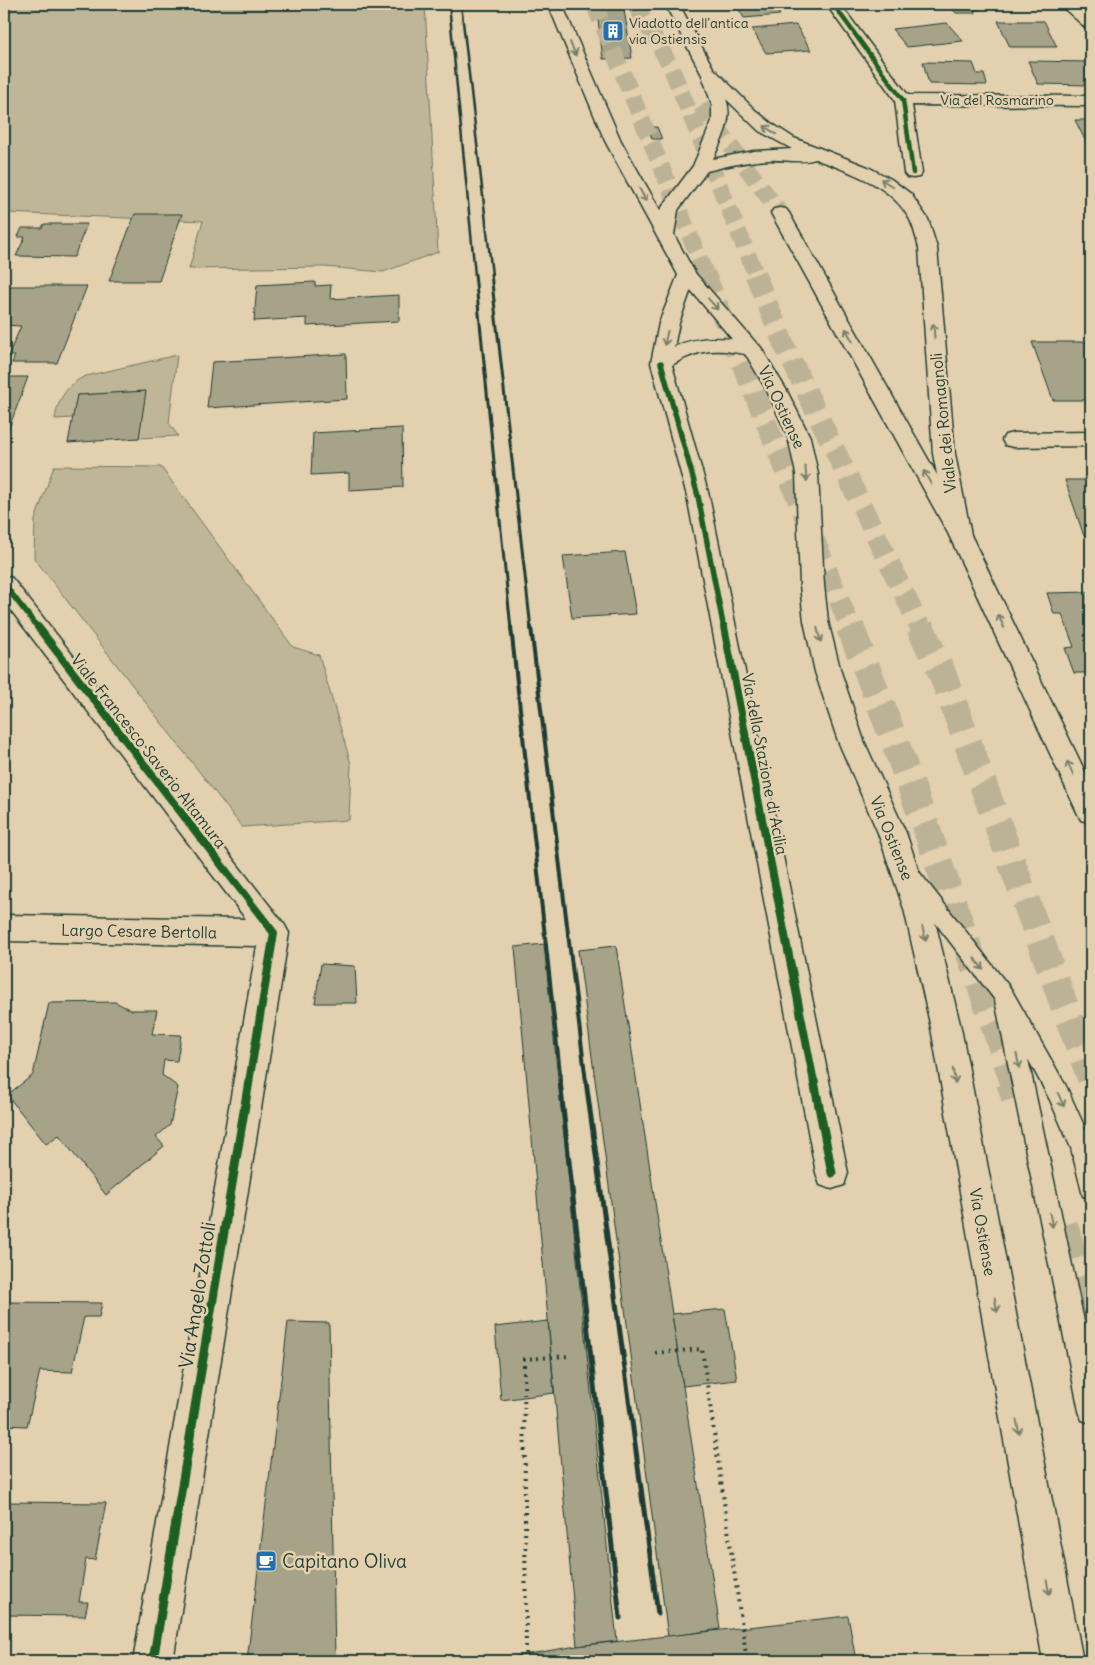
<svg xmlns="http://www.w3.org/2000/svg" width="1095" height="1665" font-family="Delius,sans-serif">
  <rect width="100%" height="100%" fill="#e3d0ae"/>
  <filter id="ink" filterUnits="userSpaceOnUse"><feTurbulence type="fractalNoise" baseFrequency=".02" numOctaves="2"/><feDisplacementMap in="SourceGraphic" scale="10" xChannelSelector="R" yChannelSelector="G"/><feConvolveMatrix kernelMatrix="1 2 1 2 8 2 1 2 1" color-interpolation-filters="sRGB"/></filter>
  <g filter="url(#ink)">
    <g fill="#bfb698" stroke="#6f7a66">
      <path d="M4 4H425L438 252 383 272 325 267 189 269 203 221 4 213Z"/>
      <path d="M177 355 169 423 178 436 139 438 145 391 77 395 73 418 55 419C58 399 67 384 86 376Z"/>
      <path d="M54 466 161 467 293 647 319 655 351 764 349 820 242 827 34 558 35 520Z"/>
    </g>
    <g fill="#a7a389" stroke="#1f3d34">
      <path d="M596 4H623L632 58 603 59Z"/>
      <path d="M736 4H773L780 15 744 18Z"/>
      <path d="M947 4H1040L984 7 974 11 975 13H956Z"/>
      <path d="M998 21H1044L1057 47H1010Z"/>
      <path d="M947 23 963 41 907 47 892 29Z"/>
      <path d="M796 25 811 50 766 53 752 29Z"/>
      <path d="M1028 61 1091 62V85L1038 84Z"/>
      <path d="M923 62 973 63 977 74H984L987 85 929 84Z"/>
      <path d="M1075 120H1091V140H1085Z"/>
      <path d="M648 127H657L662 139H652Z"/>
      <path d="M135 214H182L159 281H109Z"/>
      <path d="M44 224H87L74 257 16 256 25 237H18L22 228H42Z"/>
      <path d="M315 282V286L331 285 330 299 399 295V321L307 326V318L254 321 257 285Z"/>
      <path d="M4 286H87L57 363H12L15 356H8L21 326 4 325Z"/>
      <path d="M1032 342H1091V400H1053Z"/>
      <path d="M346 354 347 399 207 408 212 362Z"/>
      <path d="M4 377H28L4 441Z"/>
      <path d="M146 391 139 438 68 443 77 395Z"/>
      <path d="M402 428 403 487 349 490V473L311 475 313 433Z"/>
      <path d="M1065 480H1091V536H1084Z"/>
      <path d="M625 552 636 614 572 618 563 556Z"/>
      <path d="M1091 592V673H1074L1065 648 1074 647 1062 614H1054L1047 593Z"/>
      <path d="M544 944 617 1641 577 1646 515 947Z"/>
      <path d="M616 946 720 1629 668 1637 578 950Z"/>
      <path d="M321 964 355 966 357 1003H315Z"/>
      <path d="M115 1002 131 1010H157L152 1034 181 1035 177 1061 164 1060 162 1075 178 1087 170 1125 156 1137 164 1146 106 1195 59 1135 46 1144 7 1095 33 1075 49 1003Z"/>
      <path d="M4 1302 102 1303 99 1317H84L72 1372 40 1371 27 1426 4 1425Z"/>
      <path d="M725 1309 737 1380 683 1386 672 1314Z"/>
      <path d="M548 1321 554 1393 501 1400 495 1327Z"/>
      <path d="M288 1322 329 1323 335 1661H247Z"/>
      <path d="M4 1502 106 1503 95 1560 86 1559 79 1602H88L85 1616 4 1615Z"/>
      <path d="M848 1616 856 1661H518L517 1656 577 1646Z"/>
    </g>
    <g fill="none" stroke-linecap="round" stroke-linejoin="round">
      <path stroke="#bcb396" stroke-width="17" stroke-dasharray="17 8" stroke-linecap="butt" d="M594 4 706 275"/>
      <path stroke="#bcb396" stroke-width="21" stroke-dasharray="21 11" stroke-linecap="butt" d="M705 274 851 629"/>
      <path stroke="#bcb396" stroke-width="28" stroke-dasharray="28 14" stroke-linecap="butt" d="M850 627C911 777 962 930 1014 1082"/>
      <g stroke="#bcb396" stroke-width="36" stroke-dasharray="36 18" stroke-linecap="butt">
        <path d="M1014 1081 1019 1097"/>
        <path d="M1060 1226 1091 1328"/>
      </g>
      <g stroke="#bcb396" stroke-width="17" stroke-dasharray="17 8" stroke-linecap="butt">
        <path d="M635 4 670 65 756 275"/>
        <path d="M701 106 780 213"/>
      </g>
      <path stroke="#bcb396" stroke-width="21" stroke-dasharray="21 11" stroke-linecap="butt" d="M755 274 784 345 921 629"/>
      <path stroke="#bcb396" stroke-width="28" stroke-dasharray="28 14" stroke-linecap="butt" d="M920 627 942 673 1091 1078"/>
      <g stroke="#1f3d34" stroke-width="3">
        <path id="service" d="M913 871 920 873 1011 989 1066 1086 1091 1141V1199L1083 1196 1071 1148 1050 1100 1028 1059 1091 1354V1423L1082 1420 1079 1411 995 1000 906 885 903 879 906 873Z"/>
      </g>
      <g stroke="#1f3d34" stroke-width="3">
        <g id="minor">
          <path d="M826 4H840L908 95 1091 96V106L912 105 922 173 919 177 913 178 907 177 904 173 895 100Z"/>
          <path d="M1059 4H1075L1091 18V29L1086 28Z"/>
          <path d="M687 269 694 271 696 275 679 323 674 347C701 334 731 337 759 345L762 349 759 353C750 356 741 353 732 352 709 348 692 353 672 365L709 496 848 1173 844 1185 832 1189 820 1185 816 1173 687 496 651 363 659 323 678 275 680 271Z"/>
          <path d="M1091 432V446L1013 447 1005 445 1002 440 1005 435 1013 433Z"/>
          <path d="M4 575 12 578 284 924 289 933 173 1661H133L257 946 4 941V915L246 919 4 601Z"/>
        </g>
      </g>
      <g stroke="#1f3d34" stroke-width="3">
        <path id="secondary" d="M548 4H562L621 141 660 210 693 166 712 121V105L702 75 665 4H679L713 68 755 110 771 123 794 138 868 167 891 179 911 194 928 219 937 248 955 454 971 535 1091 784V823L1081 820 1077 812 949 535 933 454 919 248C916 238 914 227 909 218 890 184 849 172 815 159 804 164 782 159 769 160 748 161 727 166 707 171L678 210 674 235 695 273 763 351 787 391 810 437 818 474 824 585 828 621 841 672 864 741 906 833 932 909 961 1028 1083 1661H1043L931 1028 904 909 878 833 838 741 815 672 804 621 800 585 796 474 788 437 767 391 748 358 678 275 605 141ZM726 99 759 131 792 149 754 151 713 159C721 141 734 119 726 99Z"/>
      </g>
      <g stroke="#1f3d34" stroke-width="3">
        <path id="primary" d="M780 208 786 209 789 213 971 535 968 541 960 543 952 541 949 535 771 213 774 209Z"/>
      </g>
      <g stroke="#1f3d34" stroke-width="4" stroke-dasharray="2 5" stroke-linecap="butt">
        <path d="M655 1353 702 1349 747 1661"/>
        <path d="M526 1661 524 1359 569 1356"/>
      </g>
      <use href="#service" fill="#e3d0ae" fill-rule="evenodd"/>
      <use href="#minor" fill="#e3d0ae" fill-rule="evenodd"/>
      <use href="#secondary" fill="#e3d0ae" fill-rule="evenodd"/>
      <use href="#primary" fill="#e3d0ae" fill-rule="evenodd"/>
      <g stroke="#1f3d34" stroke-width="2.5">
        <path d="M449 4 475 275"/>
        <path d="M461 4 492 275"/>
      </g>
      <g stroke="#1f3d34" stroke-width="3">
        <path d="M475 274 511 629"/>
        <path d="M491 274 531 629"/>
      </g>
      <g stroke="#1f3d34" stroke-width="4">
        <path d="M511 627 561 1082"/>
        <path d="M531 627 586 1082"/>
      </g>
      <g stroke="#1f3d34" stroke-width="5">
        <path d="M560 1081 620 1618"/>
        <path d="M586 1081 658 1614"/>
      </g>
      <g stroke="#e3d0ae" stroke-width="6">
        <path id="cycleway-far3" d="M833 4 903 100 913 173"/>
      </g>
      <g stroke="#e3d0ae" stroke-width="8">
        <g id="cycleway-far2">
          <path d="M661 363 698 496 724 629"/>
          <path d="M4 584 39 629"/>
        </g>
      </g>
      <g stroke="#e3d0ae" stroke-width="11">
        <g id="cycleway-far1">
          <path d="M38 627 274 933 249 1082"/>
          <path d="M724 627 814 1082"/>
        </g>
      </g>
      <g stroke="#e3d0ae" stroke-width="12">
        <g id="cycleway">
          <path d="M814 1081 832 1173"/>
          <path d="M153 1661 249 1081"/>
        </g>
      </g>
      <use href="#cycleway-far3" stroke="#1b5e20" stroke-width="4.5"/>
      <use href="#cycleway-far2" stroke="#1b5e20" stroke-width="5.5"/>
      <use href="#cycleway-far1" stroke="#1b5e20" stroke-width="8"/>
      <use href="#cycleway" stroke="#1b5e20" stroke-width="9"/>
    </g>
    <defs><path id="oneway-shaft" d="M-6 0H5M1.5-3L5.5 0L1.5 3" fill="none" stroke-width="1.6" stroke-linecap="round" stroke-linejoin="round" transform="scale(1.25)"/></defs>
    <g stroke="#777f6b">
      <use href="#oneway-shaft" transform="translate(573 49) rotate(67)"/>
      <use href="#oneway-shaft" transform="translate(770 130) rotate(-146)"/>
      <use href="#oneway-shaft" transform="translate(887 183) rotate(-148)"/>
      <use href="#oneway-shaft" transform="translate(643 195) rotate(61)"/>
      <use href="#oneway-shaft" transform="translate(713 304) rotate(49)"/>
      <use href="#oneway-shaft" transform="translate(934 331) rotate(-94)"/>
      <use href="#oneway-shaft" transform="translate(849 335) rotate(-119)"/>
      <use href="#oneway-shaft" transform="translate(666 338) rotate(102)"/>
      <use href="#oneway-shaft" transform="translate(806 474) rotate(85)"/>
      <use href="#oneway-shaft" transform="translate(927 477) rotate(-119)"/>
      <use href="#oneway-shaft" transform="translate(1001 621) rotate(-115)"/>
      <use href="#oneway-shaft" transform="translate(819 635) rotate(76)"/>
      <use href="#oneway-shaft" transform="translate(1070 768) rotate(-115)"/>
      <use href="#oneway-shaft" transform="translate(924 934) rotate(77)"/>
      <use href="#oneway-shaft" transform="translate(979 964) rotate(52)"/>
      <use href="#oneway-shaft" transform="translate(1018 1061) rotate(78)"/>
      <use href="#oneway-shaft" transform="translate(954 1076) rotate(80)"/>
      <use href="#oneway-shaft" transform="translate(1061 1100) rotate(66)"/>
      <use href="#oneway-shaft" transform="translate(1051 1220) rotate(78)"/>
      <use href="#oneway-shaft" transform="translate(996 1305) rotate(80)"/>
      <use href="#oneway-shaft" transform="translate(1018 1427) rotate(79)"/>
      <use href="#oneway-shaft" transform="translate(1048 1587) rotate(79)"/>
    </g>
  </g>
  <defs>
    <g id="building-square" transform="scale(1.125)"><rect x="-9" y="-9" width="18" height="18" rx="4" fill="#1f6fb2" stroke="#e3d0ae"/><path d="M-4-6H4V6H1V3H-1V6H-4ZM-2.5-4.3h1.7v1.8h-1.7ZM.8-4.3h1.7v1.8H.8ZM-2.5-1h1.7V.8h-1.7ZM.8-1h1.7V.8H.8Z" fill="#fff"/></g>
    <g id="cafe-square" transform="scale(1.125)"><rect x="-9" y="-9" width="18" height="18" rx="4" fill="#1f6fb2" stroke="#e3d0ae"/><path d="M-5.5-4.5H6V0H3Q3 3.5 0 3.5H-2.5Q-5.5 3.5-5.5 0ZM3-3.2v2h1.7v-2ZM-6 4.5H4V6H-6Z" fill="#fff"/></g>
  </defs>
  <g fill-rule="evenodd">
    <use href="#building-square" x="613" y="31"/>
    <use href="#cafe-square" x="266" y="1561"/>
  </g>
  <g text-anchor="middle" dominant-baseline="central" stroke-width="5" stroke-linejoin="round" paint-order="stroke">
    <g font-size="14" fill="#1f3d34" stroke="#e3d0ae" text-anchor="start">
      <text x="629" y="23">Viadotto dell'antica<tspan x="629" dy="16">via Ostiensis</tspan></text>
    </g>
    <g font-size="14" fill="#1f3d34" stroke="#e3d0ae">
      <text x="997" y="100">Via del Rosmarino</text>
    </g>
    <g font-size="16" fill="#1f3d34" stroke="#e3d0ae">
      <text transform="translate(782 407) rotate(65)">Via Ostiense</text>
      <text transform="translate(943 423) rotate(-96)">Viale dei Romagnoli</text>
      <text transform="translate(149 751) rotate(52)">Viale Francesco Saverio Altamura</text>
      <text transform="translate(765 764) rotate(79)">Via della Stazione di Acilia</text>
      <text transform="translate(892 838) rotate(68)">Via Ostiense</text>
      <text transform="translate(139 931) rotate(1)">Largo Cesare Bertolla</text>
      <text transform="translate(983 1232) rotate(80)">Via Ostiense</text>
    </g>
    <g font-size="19" fill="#1f3d34" stroke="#e3d0ae">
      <text transform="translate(197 1295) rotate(-81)">Via Angelo Zottoli</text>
    </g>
    <g font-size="19" fill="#1f3d34" stroke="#e3d0ae" text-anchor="start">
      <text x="282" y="1561">Capitano Oliva</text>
    </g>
  </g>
  <rect width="1095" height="1665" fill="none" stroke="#e3d0ae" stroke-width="20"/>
  <rect x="10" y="10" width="1075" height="1645" fill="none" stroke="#1f3d34" stroke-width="2" filter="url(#ink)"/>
</svg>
